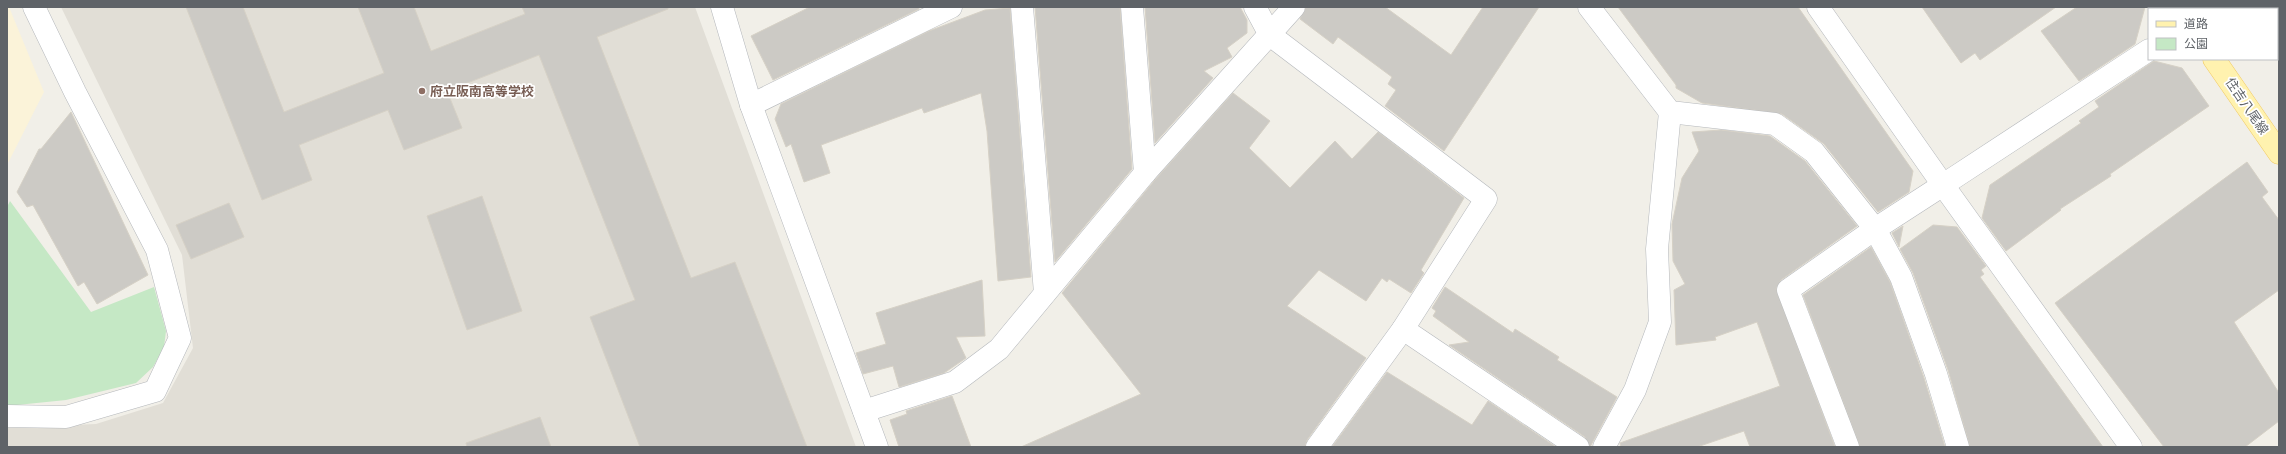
<svg xmlns="http://www.w3.org/2000/svg" width="2286" height="454" font-family="'IBM Plex Sans','Noto Sans JP',sans-serif">
  <rect width="100%" height="100%" fill="#f1efe8"/>
  <path fill="#e1ded6" d="M61 7H695L856 447H7V428L96 424 163 403 193 348 182 255Z"/>
  <path fill="#c5e8c5" d="M10 201 91 312 154 287 166 331 164 347 153 367 136 383 66 400 7 406V207Z"/>
  <path fill="#fbf3d9" d="M7 7H9L44 92 7 165Z"/>
  <g fill="#cccac5" stroke="#d6d1c6">
    <path d="M186 7H243L284 112 384 73 358 7H414L431 51 525 14 522 7H668V9L597 37 691 278 735 262 807 447H640L590 317 635 300 539 55 447 91 462 128 404 150 388 110 299 145 312 180 262 200Z"/>
    <path d="M810 7H918L919 9 773 80 751 36Z"/>
    <path d="M1035 7H1120L1132 169 1055 262Z"/>
    <path d="M1145 7H1240L1247 20V33L1227 48 1232 57 1204 71 1213 78 1155 143Z"/>
    <path d="M1306 7H1385L1451 55 1483 7H1539L1444 151 1385 106 1396 90 1388 84 1392 77 1338 37 1333 44 1300 19Z"/>
    <path d="M1618 7H1798L1913 171 1909 192 1878 212 1824 144 1782 114 1702 103 1676 88V85Z"/>
    <path d="M1922 7H2056L1980 60 1975 53 1961 63Z"/>
    <path d="M2077 7H2145L2135 44 2079 81 2041 31Z"/>
    <path d="M1010 8 1031 277 998 281 987 131 981 93 924 113 922 108 821 145 830 173 804 182 791 144 786 147 775 119 781 104 929 31 985 10Z"/>
    <path d="M2154 61 2182 68 2209 106 2110 174 2111 176 2060 209 2061 210 2006 251 1982 218 1990 185 2081 123 2079 121 2099 107 2095 101Z"/>
    <path d="M1233 93 1270 121 1249 148 1290 188 1335 141 1352 159 1378 132 1464 198 1421 270 1424 273 1411 293 1389 279 1387 282 1382 278 1366 301 1319 270 1287 306 1366 358 1307 440 1305 447H1021L1141 394 1062 293 1154 181Z"/>
    <path d="M71 112 148 275 97 304 84 282 78 286 33 205 27 207 17 192 39 149H41Z"/>
    <path d="M1721 130 1770 136 1805 161 1857 226 1781 280 1776 289 1835 447H1750L1744 431 1697 447H1621L1620 443 1780 386 1757 322 1715 337 1716 340 1676 345 1674 290 1685 284 1673 261 1672 224 1682 178 1699 151 1692 132Z"/>
    <path d="M2247 162 2268 192 2262 197 2279 220V290L2234 322 2279 393V421L2245 447H2164L2055 303Z"/>
    <path d="M482 196 522 311 467 330 427 216Z"/>
    <path d="M229 203 244 237 191 259 176 225Z"/>
    <path d="M1933 225 1957 227 1986 266 1981 270 1984 274 1980 277 2103 447H1970L1948 370 1913 273 1900 249Z"/>
    <path d="M1903 226 1899 247 1892 233Z"/>
    <path d="M1871 247 1890 282 1924 378 1945 447H1860L1803 295Z"/>
    <path d="M982 280 985 336 956 337 966 358 944 373 899 387 893 366 863 374 856 353 886 344 876 313Z"/>
    <path d="M1445 287 1513 333 1515 329 1559 357 1557 360 1617 397 1590 447 1585 437 1449 345 1469 342 1433 316 1436 311 1432 308Z"/>
    <path d="M1387 372 1472 425 1488 401 1556 447H1332Z"/>
    <path d="M952 396 971 447H899L890 420 907 414 906 411Z"/>
    <path d="M540 417 551 447H467L466 443Z"/>
  </g>
  <g fill="none" stroke-linecap="round" stroke-linejoin="round">
    <g stroke="#b5b8bc" stroke-width="23">
      <g id="street">
        <path d="M722 7 751 105 877 447"/>
        <path d="M1022 7 1045 293"/>
        <path d="M1132 7 1145 173"/>
        <path d="M1255 7 1270 35 1486 199 1403 329 1317 447"/>
        <path d="M1589 7 1670 112 1775 124 1814 152 1875 229 1943 185 2131 447"/>
        <path d="M1818 7 1943 185 2149 50"/>
        <path d="M2209 9 2212 7"/>
        <path d="M751 105 951 7"/>
        <path d="M1403 329 1578 447"/>
        <path d="M864 411 955 382 999 349 1145 173 1294 7"/>
        <path d="M7 416 66 417 155 391 180 338 157 250 75 92 34 7"/>
        <path d="M1604 447 1635 390 1660 322 1657 249 1670 112"/>
        <path d="M1848 447 1788 290 1875 229 1901 277 1936 374 1958 447"/>
      </g>
    </g>
    <g stroke="#f2c960" stroke-width="23">
      <g id="primary">
        <path d="M2179 7 2180 9"/>
        <path d="M2214 59 2279 153"/>
      </g>
    </g>
    <use href="#street" stroke="#fff" stroke-width="22"/>
    <use href="#primary" stroke="#fff2af" stroke-width="22"/>
  </g>
  <circle fill="#8d6e63" stroke="#fff" stroke-width="1.5" cx="422" cy="91" r="4"/>
  <g text-anchor="middle" dominant-baseline="central" stroke-width="3.5" stroke-linejoin="round" paint-order="stroke">
    <g font-size="13" font-weight="bold" fill="#785e54" stroke="#fff" text-anchor="start">
      <text x="430" y="91">府立阪南高等学校</text>
    </g>
    <g font-size="13" fill="#5f6368" stroke="#fff">
      <text transform="translate(2247 106) rotate(56)">住吉八尾線</text>
    </g>
  </g>
  <rect width="2286" height="454" fill="none" stroke="#5f6368" stroke-width="16"/>
  <rect x="2148" y="8" width="130" height="52" fill="#ffffff" stroke="#bfc1c3"/>
  <rect x="2156" y="21" width="20" height="6" fill="#fff2af" stroke="#bfc1c3"/>
  <text x="2184" y="28" font-size="12" fill="#5f6368">道路</text>
  <rect x="2156" y="38" width="20" height="12" fill="#c5e8c5" stroke="#bfc1c3"/>
  <text x="2184" y="48" font-size="12" fill="#5f6368">公園</text>
</svg>
